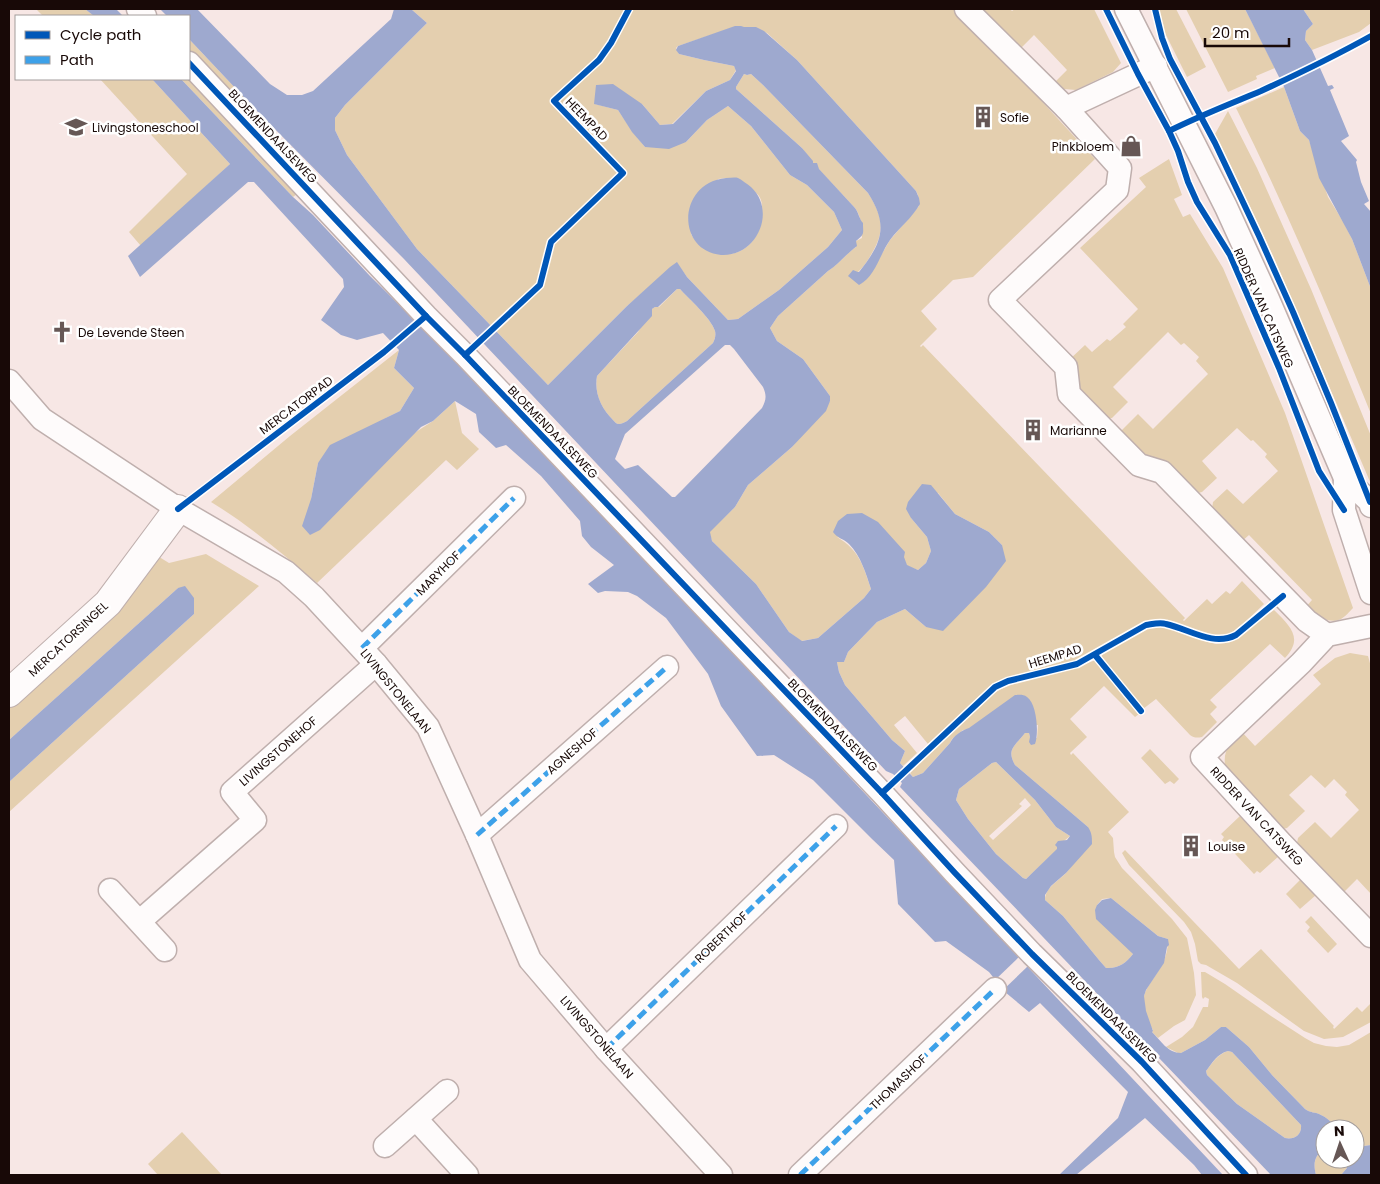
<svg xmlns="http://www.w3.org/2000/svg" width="1380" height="1184" font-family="Poppins,sans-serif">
  <rect width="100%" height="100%" fill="#f7e7e5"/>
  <g fill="#e4cfaf" fill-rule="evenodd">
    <path d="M36 9H85L94 16H43Z"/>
    <path d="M411 9H957L1095 159 973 277 953 280 921 311 937 329 920 346 921 347 923 345 1185 618 1183 620 1184 621 1207 599 1212 604 1226 591 1230 594 1242 581 1264 604 1238 629 1227 635 1213 636 1164 621H1156L1145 623 1085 657 1076 661 1009 677 991 685 928 744 905 716 894 725 917 753 903 766 900 763 905 751 892 740 845 685 839 672 837 662H844L848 652 877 622 905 609 926 627 1002 545 989 532 955 514 938 493 911 518 927 537 931 551 926 563 918 570 907 566 903 557 837 537C859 550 863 565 871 589L864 598 818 638 801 641 789 632 756 584 712 541 709 532 735 507 748 485 792 447 830 401V396L803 359 777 341 770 328 778 316 828 271C839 264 846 254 856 247V241L862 238C861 227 862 217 855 208L813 163 802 148 736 89V87L744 74 747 75 751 74 763 85 868 193C882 215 886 230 872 253 868 260 864 267 858 272L862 283 870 274 890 240 919 206 918 195 916 191 797 60 767 33 751 27H735L678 46 676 48 679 54 704 60 734 66 736 70 730 80 706 91 672 124 660 125 642 104H595L618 110 632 131 645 147 686 142 707 120 728 106 751 126 790 175 807 185 834 212 842 230 828 247 779 290 738 319 728 320 687 277 677 263 627 306 548 385 417 249 347 155 335 130V118L345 105 427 23ZM726 178C741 178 739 179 750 188 753 191 757 193 759 196 763 202 762 209 762 215 761 240 740 261 715 252 703 248 697 244 691 234L718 179Z"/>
    <path d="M985 9H1010L1012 11 1015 9H1094L1121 63 1113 72 1076 90 1064 89 1054 83 1067 70 1034 35 1019 50 984 14Z"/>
    <path d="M1159 9H1176L1206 67 1187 77 1165 33Z"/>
    <path d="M1186 9H1245L1275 68 1256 76 1257 79 1228 92Z"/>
    <path d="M1303 9H1371V23L1359 32 1312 50 1305 40 1306 31 1313 24Z"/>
    <path d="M189 39 255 109 248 111 244 110 189 52Z"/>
    <path d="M100 79H152L230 164 141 246 129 232 187 174Z"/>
    <path d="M181 79H189L297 194 293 197Z"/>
    <path d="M1284 87 1300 131 1309 140 1328 197 1344 223 1352 239 1371 289V414C1329 310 1286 208 1236 108Z"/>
    <path d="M1228 111 1257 168 1311 289 1371 436V484L1274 258 1231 166 1215 134Z"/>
    <path d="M1169 159 1182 195 1174 199 1183 217 1190 214 1223 268 1285 413 1353 608C1350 611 1345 617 1341 619 1328 625 1316 614 1305 608L1312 600 1249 535 1241 542 1212 509 1213 502 1227 489 1243 504 1278 471 1265 457 1267 454 1253 440 1251 441 1237 428 1202 461 1217 478 1202 492 1198 493 1146 459 1121 431 1138 414 1153 429 1208 374 1196 361 1199 357 1184 343 1181 345 1168 332 1113 387 1128 402 1112 418 1105 419 1080 395 1069 360 1085 345 1092 352 1107 339 1110 341 1126 327 1123 324 1138 309 1080 248 1146 187 1139 178Z"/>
    <path d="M677 289H680C689 299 711 318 715 331 716 335 715 339 713 343L627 421C625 422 621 424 619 424 616 424 615 422 613 420 601 408 594 393 597 376L638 332 652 309 655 307H659Z"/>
    <path d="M399 350 394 368 414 388 400 411 386 418 318 463 311 499 433 421 455 401 462 433 479 449 457 470 446 460 317 583C283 554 249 525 211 502L290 436Z"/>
    <path d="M206 554 259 586 9 812V782L194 614 178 588 9 740V704L156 555 169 563Z"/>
    <path d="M1274 610C1290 626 1304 638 1285 658L1270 644 1210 700 1217 707 1210 714 1217 722 1202 737C1197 738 1194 738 1190 735L1156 699 1143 709 1102 658V655L1105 651 1145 629 1153 627H1167L1208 642 1216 644 1224 643 1236 639 1266 614 1270 613Z"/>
    <path d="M1350 653 1368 656 1371 667V894L1357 879 1342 894 1297 843 1298 838 1315 822 1331 838 1359 810 1345 795 1347 792 1334 779 1325 788 1311 775 1289 795 1305 811 1287 828 1283 829 1225 765C1223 749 1231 743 1241 731L1255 746 1321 684 1313 675 1335 658Z"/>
    <path d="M1093 661H1096L1139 714 1135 717 1104 686 1070 719 1087 737 1070 753 1071 755 1073 753 1129 812 1108 832 1113 838 1114 852 1115 857 1122 868 1172 919 1187 938 1194 973 1196 995 1185 1020 1174 1026 1158 1038 1152 1032 1153 1030C1148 1022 1143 1007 1144 996 1145 991 1148 987 1151 982 1161 967 1168 958 1168 939L1158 936 1111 898 1102 899 1097 905 1133 954C1126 963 1118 969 1106 968L1099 960 1063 916 1045 900C1045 888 1058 881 1066 873 1079 859 1082 845 1088 827L1015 765C1006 749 1015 746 1025 733H1029L1030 737 1037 738 1038 725 963 730 952 739 950 743 923 773 913 777 910 773 937 744 986 698C1012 680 1037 678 1067 670 1076 668 1084 664 1093 661Z"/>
    <path d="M1150 749 1179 779 1174 784 1170 781 1165 784 1141 758Z"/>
    <path d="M996 762 1035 800 1056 827 1070 836 1057 847 1058 849 1026 879 1023 878 996 854 968 819 956 800 959 789 992 763ZM1025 798 1031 805 993 840 989 836 1022 806 1019 804Z"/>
    <path d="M1240 816 1279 856 1260 873 1257 871 1254 874 1222 840 1224 837 1221 834Z"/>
    <path d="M1125 850 1239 969 1261 949 1334 1026 1333 1027 1334 1029 1357 1007 1362 1012 1371 1003V1022L1343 1037 1324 1039 1304 1031 1237 983 1206 965 1201 964 1198 961 1195 944 1191 932 1184 922 1129 865 1122 853Z"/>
    <path d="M1301 879 1316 895 1300 909 1286 894Z"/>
    <path d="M1311 916 1337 944 1328 953 1307 931 1310 927 1305 922Z"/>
    <path d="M1201 972H1205L1225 984 1271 1016 1305 1038 1314 1043 1326 1046 1337 1047 1349 1045 1371 1032V1145L1364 1146 1355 1143V1129H1338C1333 1124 1328 1118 1321 1115 1316 1112 1310 1113 1305 1109L1272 1075 1249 1047 1226 1027H1221L1205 1040 1181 1053H1178L1166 1047 1182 1037 1193 1027 1203 1007H1208L1209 999 1205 997 1203 999 1202 997Z"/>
    <path d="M1228 1051 1232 1052 1301 1125C1302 1135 1294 1140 1285 1138L1237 1104 1207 1075 1206 1071C1213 1062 1218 1054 1228 1051Z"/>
    <path d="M182 1132 222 1175H158L148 1164Z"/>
    <path d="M1325 1149V1159H1347V1168L1341 1175H1316C1313 1164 1314 1155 1325 1149Z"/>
  </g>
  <g fill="#9ea9cf" fill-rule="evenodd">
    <path d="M85 9H116L123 16H94Z"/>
    <path d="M160 9H197L270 84 287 95H302L313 91 391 19 394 9H411L427 23 345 105 335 118V130L347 155 417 249 548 385 627 306 670 267 677 262 687 277 728 320 738 319 779 290 828 247 842 230 834 212 807 185 790 175 751 126 728 106 707 120 686 142 669 149 645 147 632 132 618 110 594 104 596 85 613 84 642 104 660 125 673 124 706 91 730 80 736 71 734 66 704 60 679 54 676 50 678 46 735 26H741L744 27H756L764 31 797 60 916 191 919 198 920 204C912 218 899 228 890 240 880 254 875 277 859 285L848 276 853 270 858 272H859C882 243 889 226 868 193L763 85 751 74 747 75 744 74 736 87V89L802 148 813 161V163H817L819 169 855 208C859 213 859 219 863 223 863 234 865 234 856 241L857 246C846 254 839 264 828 271L778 316 770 328 777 341 803 359 830 396V401L826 411 792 447 748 485 735 507 710 532 712 541 756 584 789 632 802 641 818 638 864 598 871 589C866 574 861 556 849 544 844 539 837 538 833 532L838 521 847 514 862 513 878 522 905 552 904 557 907 565 918 570 926 563 931 551 927 537 911 518 906 509 908 502 922 484 931 485 955 514 989 532 1002 545 1006 561 986 587 943 631 926 627 905 609 877 622 848 652 844 662H837L839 672 845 685 892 740 905 751 900 763 913 777 923 773 950 743C953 736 962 730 969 728L1015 695C1019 695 1023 694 1027 697 1037 704 1039 733 1035 744L1031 745 1029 742 1030 737 1029 733H1025C1015 746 1006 749 1015 765L1088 827C1092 833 1092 837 1092 844L1066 873 1051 886 1045 895V900L1063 916 1099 960 1106 968C1118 969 1126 963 1133 954L1096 919 1095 910 1097 905 1102 900 1111 898 1158 936 1168 939 1169 945 1167 947 1164 963 1146 990 1144 996 1146 1011 1153 1031 1152 1032C1161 1041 1168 1053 1181 1053L1205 1040 1221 1027H1226L1249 1047 1272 1075 1305 1109C1310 1113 1316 1112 1321 1115 1328 1118 1333 1124 1338 1129H1325V1149C1314 1155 1313 1164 1316 1175H1271L1159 1058 1160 1056 1149 1045H1146L900 787 902 783 893 774 886 771 404 259 255 109 189 39V16H167ZM677 289H680C689 299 711 318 715 331 716 335 715 339 713 343L627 421C625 422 621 424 619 424 616 424 615 422 613 420 601 408 594 393 597 376L652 316V309L655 307H658ZM725 345H730L734 349 763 387C767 396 766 400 762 408L684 488 675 497H672L638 465 625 469 615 459 625 434ZM996 762 1035 800 1056 827 1070 836 1067 840 1058 841 1055 845 1057 847V849L1026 879 1023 878 996 854 968 819 956 800 959 789 992 763ZM1228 1051 1232 1052 1301 1125C1302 1135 1294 1140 1285 1138L1237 1104 1207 1075 1206 1071C1213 1062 1217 1054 1228 1051Z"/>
    <path d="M1245 9H1303L1313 24 1306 31 1305 40 1312 50 1328 86 1332 85 1334 88 1330 90 1349 136 1341 141 1357 160 1356 162 1361 182 1369 201 1364 204 1371 212V289L1352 239 1319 178 1309 140 1300 131 1284 87Z"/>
    <path d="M152 79H181L293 197 313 215 370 276 440 345 703 621 1223 1175H1202L1194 1165 1145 1118 1076 1175H1059L1118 1118 1128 1092 1040 1003 1029 1012 1005 992 989 972 946 941 935 942 898 904 894 860 872 839 813 780 774 755 757 756 721 706 708 674 666 618 637 596 628 592 605 591 598 593 588 584 614 565 591 547 582 536 580 521 541 476 506 445 496 448 479 432 476 414 455 401 433 421 421 427 320 530 310 535 302 526 311 499 318 463 330 445 400 411 414 388 394 368 399 350 383 333 357 340 341 335 321 320 344 287 343 279 254 182H248L140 277 128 256 230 164Z"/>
    <path d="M726 178C730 178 735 177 738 178 742 180 747 184 751 187 777 211 757 257 721 255 676 251 677 183 726 178Z"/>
    <path d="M185 586 194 598V614L9 782V740L178 588Z"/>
    <path d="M1355 1143 1364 1146 1371 1145V1175H1341L1347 1168V1159H1355Z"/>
  </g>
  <path fill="#f7e7e5" d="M1020 956 1028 966 1001 992 993 982Z"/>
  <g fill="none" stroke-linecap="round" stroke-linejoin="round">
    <g stroke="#bfafad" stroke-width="25">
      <g id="minor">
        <path d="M138 9 145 16"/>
        <path d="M966 9 1066 108 1120 168 1117 190 1000 300 1066 367 1069 394 1139 465 1162 472 1307 621 1327 635"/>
        <path d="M1126 9 1226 207 1268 299 1345 478 1370 502 1371 506"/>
        <path d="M189 63 426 316 465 355 882 793 955 873 1032 954 1142 1062 1246 1175"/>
        <path d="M1066 108 1156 66"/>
        <path d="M9 381 42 419 178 509 286 572 314 597 376 664 428 727 477 835 530 960 606 1049 721 1175"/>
        <path d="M1345 478 1344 510 1371 593"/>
        <path d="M1371 626 1327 635 1301 663 1202 757 1282 844 1371 936"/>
        <path d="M362 648 514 498"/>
        <path d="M477 835 667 667"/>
        <path d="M110 890 165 950"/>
        <path d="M140 921 255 820 232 792 376 664"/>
        <path d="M606 1049 836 826"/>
        <path d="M416 1119 467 1175"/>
        <path d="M385 1146 447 1091"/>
        <path d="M800 1175 995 989"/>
      </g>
    </g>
    <g stroke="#bfafad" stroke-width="30">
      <path id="tertiary" d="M9 693 108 603 178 509"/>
    </g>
    <use href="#minor" stroke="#fefbfb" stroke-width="22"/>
    <use href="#tertiary" stroke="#fefbfb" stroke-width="28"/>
    <g stroke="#3da1e9" stroke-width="5" stroke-dasharray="10 5" stroke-linecap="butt">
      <path d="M362 648 514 498"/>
      <path d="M477 835 667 667"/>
      <path d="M606 1049 836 826"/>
      <path d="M800 1175 995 989"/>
    </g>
    <g stroke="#fff" stroke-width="9">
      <g id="cycleway">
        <path d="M1106 9 1138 74 1169 131 1178 151 1188 182 1197 202 1230 255 1279 368 1319 471 1344 510"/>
        <path d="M1155 9 1162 38 1170 59 1215 143 1259 236 1293 312 1331 403 1370 502"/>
        <path d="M189 63 426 316 465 355 882 793 955 873 1032 954 1142 1062 1246 1175"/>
        <path d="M1169 131C1199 116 1230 104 1261 91 1298 74 1335 56 1371 36"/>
        <path d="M465 355 540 285 551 242 623 173 554 101 599 60 611 43 629 9"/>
        <path d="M178 509 384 352 426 316"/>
        <path d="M1095 655 1141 711"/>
        <path d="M882 793 995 687 1008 681 1077 664 1146 625C1153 624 1160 622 1166 624 1189 629 1213 647 1236 635L1283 596"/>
      </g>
    </g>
    <use href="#cycleway" stroke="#0057b8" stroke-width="6"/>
  </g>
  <defs>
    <g id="building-bare" transform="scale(1.725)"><path d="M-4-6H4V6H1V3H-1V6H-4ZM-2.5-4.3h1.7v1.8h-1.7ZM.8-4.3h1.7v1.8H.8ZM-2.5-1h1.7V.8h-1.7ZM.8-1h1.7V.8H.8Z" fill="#665755" stroke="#fff" stroke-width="2.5" paint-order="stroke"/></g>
    <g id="school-bare" transform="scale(1.725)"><path d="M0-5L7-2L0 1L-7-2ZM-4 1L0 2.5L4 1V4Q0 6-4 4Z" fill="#665755" stroke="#fff" stroke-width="2.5" paint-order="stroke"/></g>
    <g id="shop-bare" transform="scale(1.725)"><path d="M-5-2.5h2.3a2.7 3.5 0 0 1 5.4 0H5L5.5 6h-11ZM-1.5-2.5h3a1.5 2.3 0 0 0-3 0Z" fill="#665755" stroke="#fff" stroke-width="2.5" paint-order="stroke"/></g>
    <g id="church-bare" transform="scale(1.725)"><path d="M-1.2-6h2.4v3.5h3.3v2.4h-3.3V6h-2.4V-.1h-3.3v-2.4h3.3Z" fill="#665755" stroke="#fff" stroke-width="2.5" paint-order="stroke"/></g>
  </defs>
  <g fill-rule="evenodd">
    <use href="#building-bare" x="983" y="117"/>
    <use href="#school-bare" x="76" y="127"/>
    <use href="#shop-bare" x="1131" y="146"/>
    <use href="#church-bare" x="62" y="332"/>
    <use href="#building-bare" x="1033" y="430"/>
    <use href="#building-bare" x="1191" y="846"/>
  </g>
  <g text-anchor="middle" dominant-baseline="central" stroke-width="5" stroke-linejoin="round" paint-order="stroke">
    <g font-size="12" fill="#180907" stroke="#fff" text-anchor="start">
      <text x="1000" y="117">Sofie</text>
      <text x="92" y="127">Livingstoneschool</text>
      <text x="1114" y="146" text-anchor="end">Pinkbloem</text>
      <text x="78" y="332">De Levende Steen</text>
      <text x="1050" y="430">Marianne</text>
      <text x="1208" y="846">Louise</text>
    </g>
    <g font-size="12" fill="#180907" stroke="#fff">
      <text transform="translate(587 119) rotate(46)">HEEMPAD</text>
      <text transform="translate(273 136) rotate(47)">BLOEMENDAALSEWEG</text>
      <text transform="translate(1264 308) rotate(66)">RIDDER VAN CATSWEG</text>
      <text transform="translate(296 405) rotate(-37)">MERCATORPAD</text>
      <text transform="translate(553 432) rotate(46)">BLOEMENDAALSEWEG</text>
      <text transform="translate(438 573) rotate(-45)">MARYHOF</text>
      <text transform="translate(68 639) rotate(-43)">MERCATORSINGEL</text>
      <text transform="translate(1055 656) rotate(-17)">HEEMPAD</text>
      <text transform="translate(396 691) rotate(51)">LIVINGSTONELAAN</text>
      <text transform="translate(833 725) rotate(46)">BLOEMENDAALSEWEG</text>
      <text transform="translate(278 751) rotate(-41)">LIVINGSTONEHOF</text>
      <text transform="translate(572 751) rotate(-41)">AGNESHOF</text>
      <text transform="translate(1257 816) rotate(47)">RIDDER VAN CATSWEG</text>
      <text transform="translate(721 937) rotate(-44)">ROBERTHOF</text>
      <text transform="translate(1112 1017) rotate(45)">BLOEMENDAALSEWEG</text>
      <text transform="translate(597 1037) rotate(49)">LIVINGSTONELAAN</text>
      <text transform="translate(898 1082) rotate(-44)">THOMASHOF</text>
    </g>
  </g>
  <rect width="1380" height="1184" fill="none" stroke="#180907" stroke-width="20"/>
  <rect x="15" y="15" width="175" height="65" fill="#ffffff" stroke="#a39d9c"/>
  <rect x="25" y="31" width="25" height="8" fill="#0057b8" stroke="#a39d9c"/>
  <text x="60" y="40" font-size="15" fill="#180907">Cycle path</text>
  <rect x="25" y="56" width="25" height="8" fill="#3da1e9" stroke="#a39d9c"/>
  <text x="60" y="65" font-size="15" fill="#180907">Path</text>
  <g transform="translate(1340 1144) rotate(357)"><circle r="24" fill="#ffffff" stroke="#a39d9c"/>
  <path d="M0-4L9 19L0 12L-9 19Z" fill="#665755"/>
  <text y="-8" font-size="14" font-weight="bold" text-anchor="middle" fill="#180907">N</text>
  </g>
  <path d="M1205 38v8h84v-8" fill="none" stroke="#180907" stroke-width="2.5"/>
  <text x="1212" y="38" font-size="15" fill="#180907" stroke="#ffffff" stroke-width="4" paint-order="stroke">20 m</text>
</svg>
